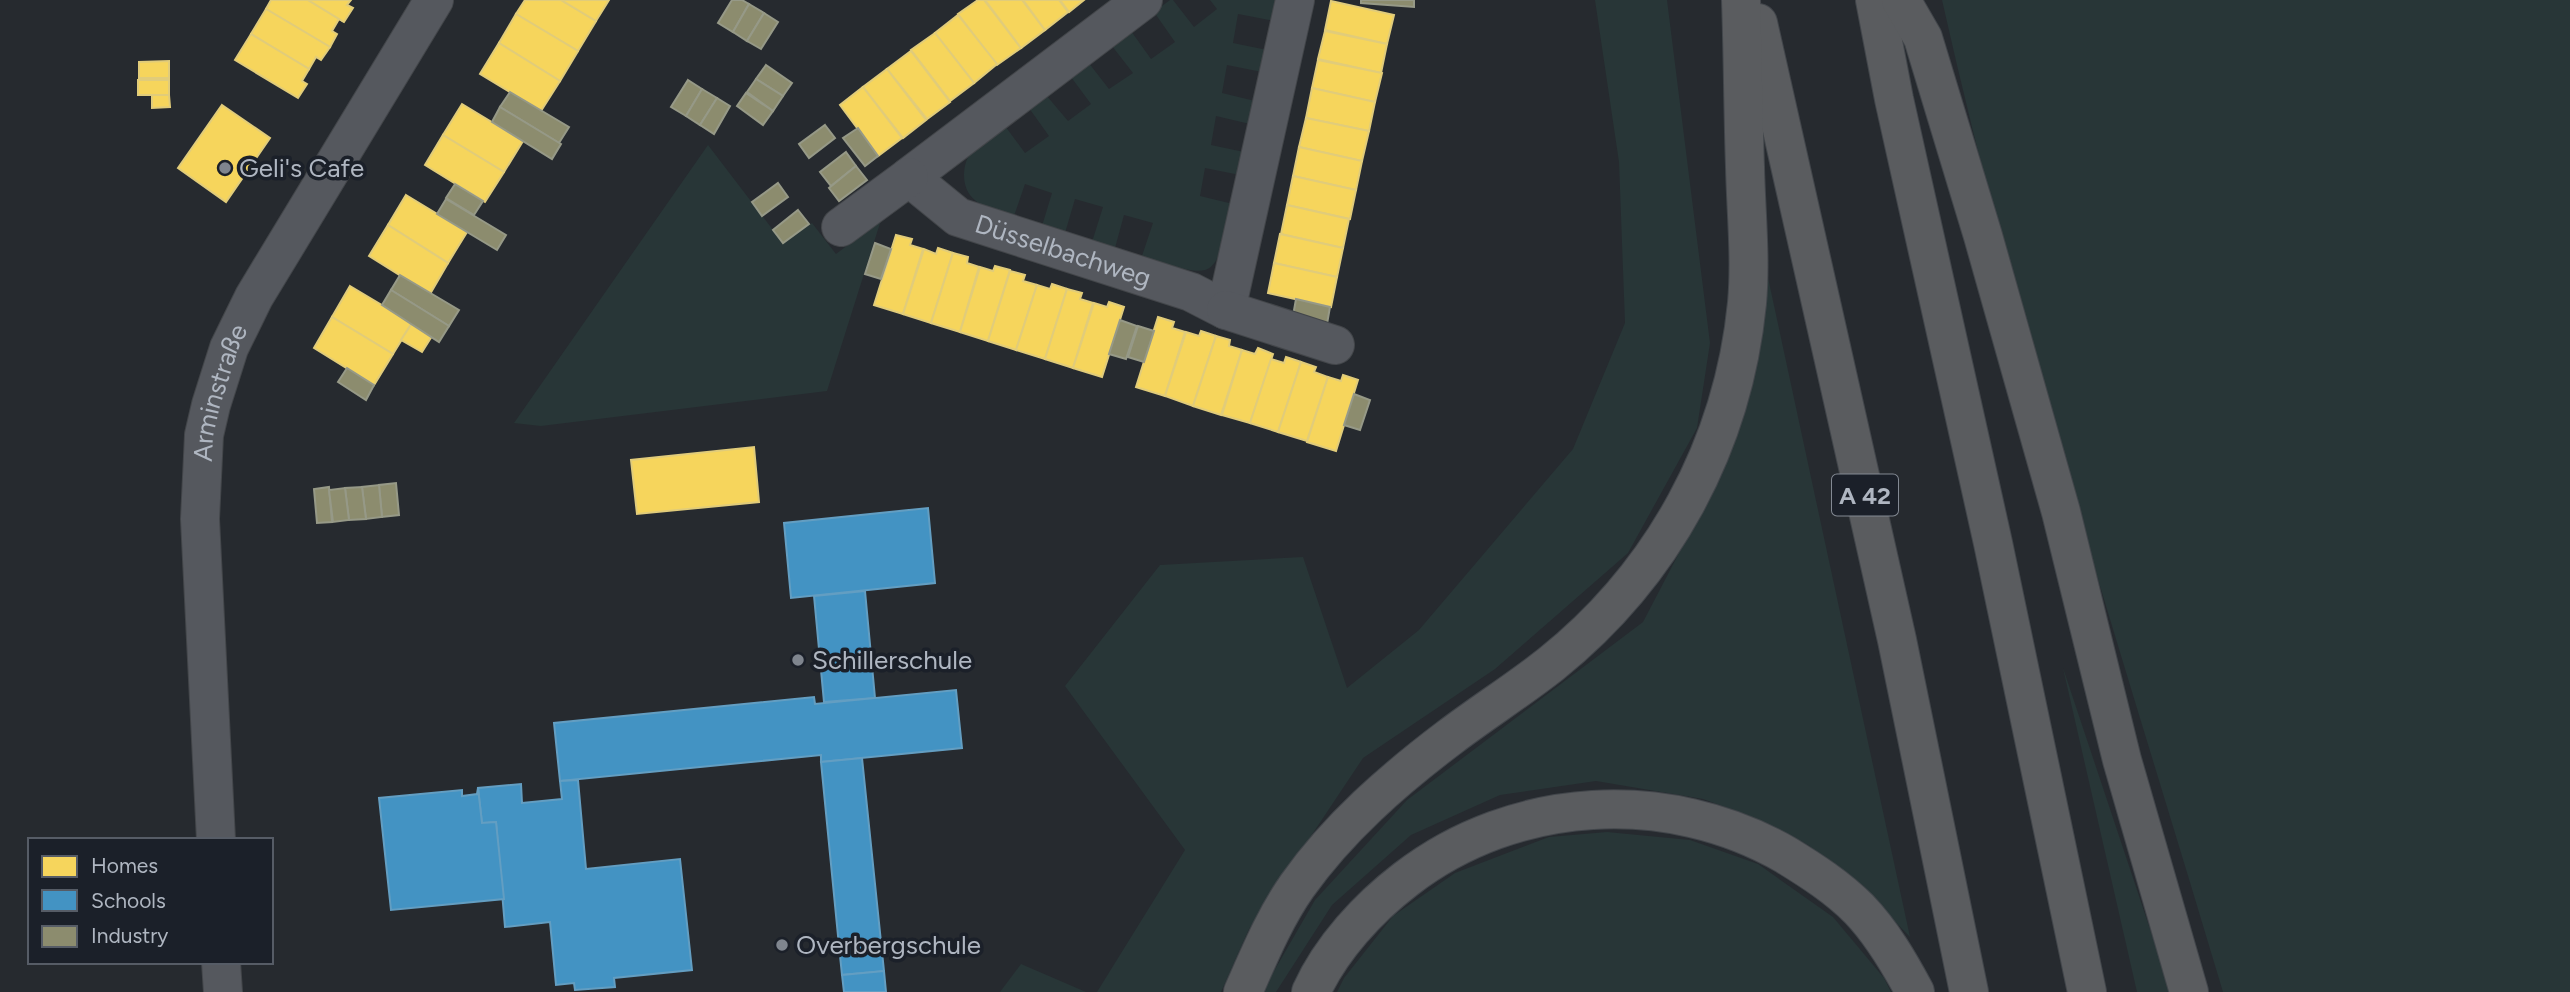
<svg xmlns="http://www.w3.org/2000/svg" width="2570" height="992" font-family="Figtree,sans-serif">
  <rect width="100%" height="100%" fill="#262a2f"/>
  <g fill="#283637">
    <path d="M1170 0H1173L1194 27 1217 9 1210 0H1278L1274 21 1238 14 1233 43 1267 50 1262 72 1227 65 1222 93 1255 101 1250 124 1216 116 1211 145 1244 152 1240 175 1205 168 1200 196 1233 204C1213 281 1219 281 1142 256L1153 223 1124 215 1115 248 1092 242 1103 207 1075 199 1065 233 1042 226 1052 193 1025 184 1014 216C990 209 964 204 964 175 964 168 966 159 970 154 980 144 994 135 1005 126L1025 153 1049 136 1029 108 1046 95 1068 121 1091 104 1071 77 1088 62 1109 89 1133 73 1112 46 1131 31 1151 59 1175 42 1154 12Z"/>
    <path d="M1595 0H1667L1710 343 1697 428 1628 553 1495 669 1363 758 1249 929 1221 992H1097L1185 850 1065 686 1160 565 1303 557 1347 688 1419 630 1573 449 1625 323 1619 162Z"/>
    <path d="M1942 0H2570V992H2223C2125 663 2017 335 1942 0Z"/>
    <path d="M708 145 783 243 812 223 836 254 881 220 827 391 541 426 514 423Z"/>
    <path d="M1767 273 1910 937 1872 898 1808 845 1750 816 1703 799 1596 781 1500 795 1411 835 1332 905 1276 992H1262L1315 900 1407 800 1643 622 1702 509Z"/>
    <path d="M2063 668 2171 992H2137Z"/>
    <path d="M1607 832 1690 840 1758 864 1833 917 1884 978 1891 992H1337L1344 978 1393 916 1455 873 1549 837Z"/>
    <path d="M1021 964 1086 992H1000Z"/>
  </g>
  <g fill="#f6d55c" stroke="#e1cc7a" stroke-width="2">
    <path d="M271 0H308L344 22 339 19 332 31 337 34 330 47 266 9Z"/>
    <path d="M308 0H351L347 5 353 8 344 22Z"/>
    <path d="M525 0H561L596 21 578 51 516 14Z"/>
    <path d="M561 0H609L596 21Z"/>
    <path d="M978 0H984L1021 48 997 65 958 14Z"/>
    <path d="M985 0H1022L1045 30 1021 48Z"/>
    <path d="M1023 0H1059L1068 12 1045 30Z"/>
    <path d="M1060 0H1084L1069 12Z"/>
    <path d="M1331 1 1394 15 1387 44 1325 30Z"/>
    <path d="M266 9 330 47 321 60 316 57 309 69 251 34Z"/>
    <path d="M516 14 578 51 560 81 499 43Z"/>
    <path d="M958 15 997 64 974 83 935 33Z"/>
    <path d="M1325 31 1387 44 1381 73 1318 59Z"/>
    <path d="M935 33 974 83 950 101 911 50Z"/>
    <path d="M251 34 309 69 302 81 307 84 298 98 235 60Z"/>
    <path d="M499 43 560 81 541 111 480 74Z"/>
    <path d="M911 51 950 102 927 119 887 69Z"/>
    <path d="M1318 60 1382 73 1375 102 1312 88Z"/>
    <path d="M169 61V78H139V62Z"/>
    <path d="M887 69 926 120 903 138 863 87Z"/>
    <rect x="138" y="80" width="31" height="15"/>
    <path d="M863 87 902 138 878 156 840 105Z"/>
    <path d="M1312 88 1375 102 1369 131 1306 118Z"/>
    <path d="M152 95H169L170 107 152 108Z"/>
    <path d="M462 104 523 141 504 172 443 135Z"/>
    <path d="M222 105 270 138 226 202 178 168Z"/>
    <path d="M1306 118 1369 131 1362 161 1299 147Z"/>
    <path d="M443 135 504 172 485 202 425 165Z"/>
    <path d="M1299 147 1362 161 1356 190 1293 176Z"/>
    <path d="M1293 176 1356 190 1350 219 1287 205Z"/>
    <path d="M406 195 467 232 448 263 388 225Z"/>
    <path d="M1287 205 1349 219 1343 248 1281 234Z"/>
    <path d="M388 225 448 263 430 294 369 256Z"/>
    <path d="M1280 234 1343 248 1337 277 1274 263Z"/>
    <path d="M896 235 912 239 910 245 923 249 903 314 874 305Z"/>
    <path d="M938 248 953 253 931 323 903 314 924 249 936 254Z"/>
    <path d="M953 253 968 257 967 263 979 267 960 332 931 323Z"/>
    <path d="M1274 263 1337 277 1331 307 1268 293Z"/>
    <path d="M995 266 1010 270 988 341 960 332 980 267 993 271Z"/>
    <path d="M1010 271 1025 275 1023 281 1037 285 1016 350 988 341Z"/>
    <path d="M1052 284 1067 289 1045 359 1016 350 1037 285 1050 289Z"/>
    <path d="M350 286 412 323 393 354 332 317Z"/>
    <path d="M1067 289 1082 293 1080 299 1093 303 1073 368 1045 359Z"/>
    <path d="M1109 302 1124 307 1102 377 1073 368 1094 303 1107 307Z"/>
    <path d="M332 317 393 354 374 385 314 348Z"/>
    <path d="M1158 317 1174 322 1172 328 1185 332 1165 396 1136 387Z"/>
    <path d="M412 323 432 336 422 352 401 340Z"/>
    <path d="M1201 331 1216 336 1193 406 1165 396 1186 332 1199 336Z"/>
    <path d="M1216 336 1230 340 1229 346 1242 350 1221 415 1193 406Z"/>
    <path d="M1258 348 1273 354 1250 423 1222 415 1242 350 1255 354Z"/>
    <path d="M1286 357 1301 362 1278 432 1250 423 1271 359 1284 363Z"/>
    <path d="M1301 362 1316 367 1314 372 1328 377 1307 441 1278 432Z"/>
    <path d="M1343 375 1358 380 1336 451 1307 442 1328 377 1341 381Z"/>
    <path d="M754 447 759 502 637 514 631 460Z"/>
  </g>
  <g fill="#4393c3" stroke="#639ec2" stroke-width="2">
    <path d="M928 508 935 583 791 598 784 523Z"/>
    <path d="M865 591 875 698 824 702 814 596Z"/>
    <path d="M956 690 962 748 821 762V755L560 781 554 723 814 697 815 704Z"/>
    <path d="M862 758 881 942 839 946 821 762Z"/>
    <path d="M578 780 586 869 680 859 692 970 614 978 615 987 575 990 574 983 556 985 550 922 505 927 496 822 482 823 478 788 521 784 522 803 562 799 560 781Z"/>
    <path d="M478 788 482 823 496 822 504 899 391 910 379 798 462 790V796L477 794Z"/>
    <path d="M881 942 884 971 842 975 839 946Z"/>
    <path d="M884 971 886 992H844L842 975Z"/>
  </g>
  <g fill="#8c8c6e" stroke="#969987" stroke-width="2">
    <path d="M732 0H742L749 4 733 32 718 23Z"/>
    <path d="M1361 0H1414V7L1361 3Z"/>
    <path d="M749 4 764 13 747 41 733 32Z"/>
    <path d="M764 13 778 22 761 49 747 41Z"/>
    <path d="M766 65 792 83 783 96 756 79Z"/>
    <path d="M756 79 783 96 773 111 747 92Z"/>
    <path d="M688 80 702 89 686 116 671 107Z"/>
    <path d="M702 89 717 98 700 125 686 116Z"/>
    <path d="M510 92 569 127 559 143 500 107Z"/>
    <path d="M746 93 773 111 763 125 737 106Z"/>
    <path d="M717 98 730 106 714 134 700 125Z"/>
    <path d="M500 107 561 144 552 159 492 122Z"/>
    <path d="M825 125 835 138 809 158 799 144Z"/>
    <path d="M858 128 878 156 865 166 843 138Z"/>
    <path d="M846 152 856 166 831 186 820 172Z"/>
    <path d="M856 166 867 180 839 201 829 188Z"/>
    <path d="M778 183 788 197 762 216 752 202Z"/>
    <path d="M455 184 483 201 474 215 446 198Z"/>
    <path d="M446 199 506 235 497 250 437 214Z"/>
    <path d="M798 210 809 224 783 243 773 230Z"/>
    <path d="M875 243 891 249 881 279 865 274Z"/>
    <path d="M400 275 459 310 449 326 391 290Z"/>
    <path d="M391 290 449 326 439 342 382 305Z"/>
    <path d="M1296 299 1330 307 1327 324 1293 316Z"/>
    <path d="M1120 320 1137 326 1126 359 1109 354Z"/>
    <path d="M1138 326 1154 331 1144 362 1128 357Z"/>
    <path d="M347 368 374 385 366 400 338 382Z"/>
    <path d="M1354 394 1370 400 1360 430 1344 425Z"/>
    <path d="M396 483 399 515 382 517 379 485Z"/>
    <path d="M379 485 382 517 366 519 362 487Z"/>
    <path d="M329 487 332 522 317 523 314 489Z"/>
    <path d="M362 487 366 519 349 520 345 488Z"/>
    <path d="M345 488 349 520 333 522 329 490Z"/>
  </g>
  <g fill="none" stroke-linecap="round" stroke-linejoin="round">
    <g stroke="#43464a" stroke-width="40">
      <g id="minor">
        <path id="s1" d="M1143 0 909 177 958 217 1191 292 1226 310 1295 0"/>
        <path d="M841 227 909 177"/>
        <path d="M1226 310 1335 345"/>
        <path id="s2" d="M216 840 200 519 204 435 211 405 229 348 254 297 434 0"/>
        <path d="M221 962 223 992"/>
      </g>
    </g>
    <g stroke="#42464b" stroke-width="40">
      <g id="highway">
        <path d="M1875 0 1894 99 1993 543 2087 992"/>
        <path d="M1901 0 1923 38 1983 236 2061 512 2122 760 2189 992"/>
        <path d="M1758 23 1897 640 1969 992"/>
        <path d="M1243 992C1259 956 1274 919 1297 886 1338 828 1393 780 1450 737 1483 712 1518 690 1551 664 1663 574 1733 446 1747 303 1751 258 1746 212 1745 167 1743 111 1743 55 1741 0"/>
        <path d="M1311 992C1331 948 1368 908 1406 879 1515 795 1668 787 1786 855 1812 871 1837 887 1859 909 1882 933 1899 962 1915 992"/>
      </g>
    </g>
    <use href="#minor" stroke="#55585e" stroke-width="38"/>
    <use href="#highway" stroke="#5a5c5f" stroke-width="38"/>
  </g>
  <g fill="#7f858e" stroke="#1b2029" stroke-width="2.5">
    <circle cx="225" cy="168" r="7"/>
    <circle cx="798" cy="660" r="7"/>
    <circle cx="782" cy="945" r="7"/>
  </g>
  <g text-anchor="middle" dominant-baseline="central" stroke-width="7" stroke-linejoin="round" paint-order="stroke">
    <rect fill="#1b2029" stroke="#838993" stroke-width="2" x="1832" y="474.5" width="66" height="41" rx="5"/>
    <g font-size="24" font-weight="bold" fill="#afb6c1">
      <text x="1865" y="495">A 42</text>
    </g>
    <g font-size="26" fill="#afb6c1" stroke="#1b2029" text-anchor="start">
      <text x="239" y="168">Geli's Cafe</text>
      <text x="812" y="660">Schillerschule</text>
      <text x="796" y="945">Overbergschule</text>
    </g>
    <g font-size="26" fill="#afb6c1" stroke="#1b2029">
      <text stroke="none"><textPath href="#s1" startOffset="467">Düsselbachweg</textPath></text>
      <text stroke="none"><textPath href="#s2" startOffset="450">Arminstraße</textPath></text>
    </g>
  </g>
  <rect x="28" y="838" width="245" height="126" fill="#1b2029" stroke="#565c66" stroke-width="2"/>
  <rect x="42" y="856" width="35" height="21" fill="#f6d55c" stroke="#565c66" stroke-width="2"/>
  <text x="91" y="873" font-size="21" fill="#afb6c1">Homes</text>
  <rect x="42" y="890" width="35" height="21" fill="#4393c3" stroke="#565c66" stroke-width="2"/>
  <text x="91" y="908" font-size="21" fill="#afb6c1">Schools</text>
  <rect x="42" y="926" width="35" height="21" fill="#8c8c6e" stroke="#565c66" stroke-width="2"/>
  <text x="91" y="943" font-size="21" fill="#afb6c1">Industry</text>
</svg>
